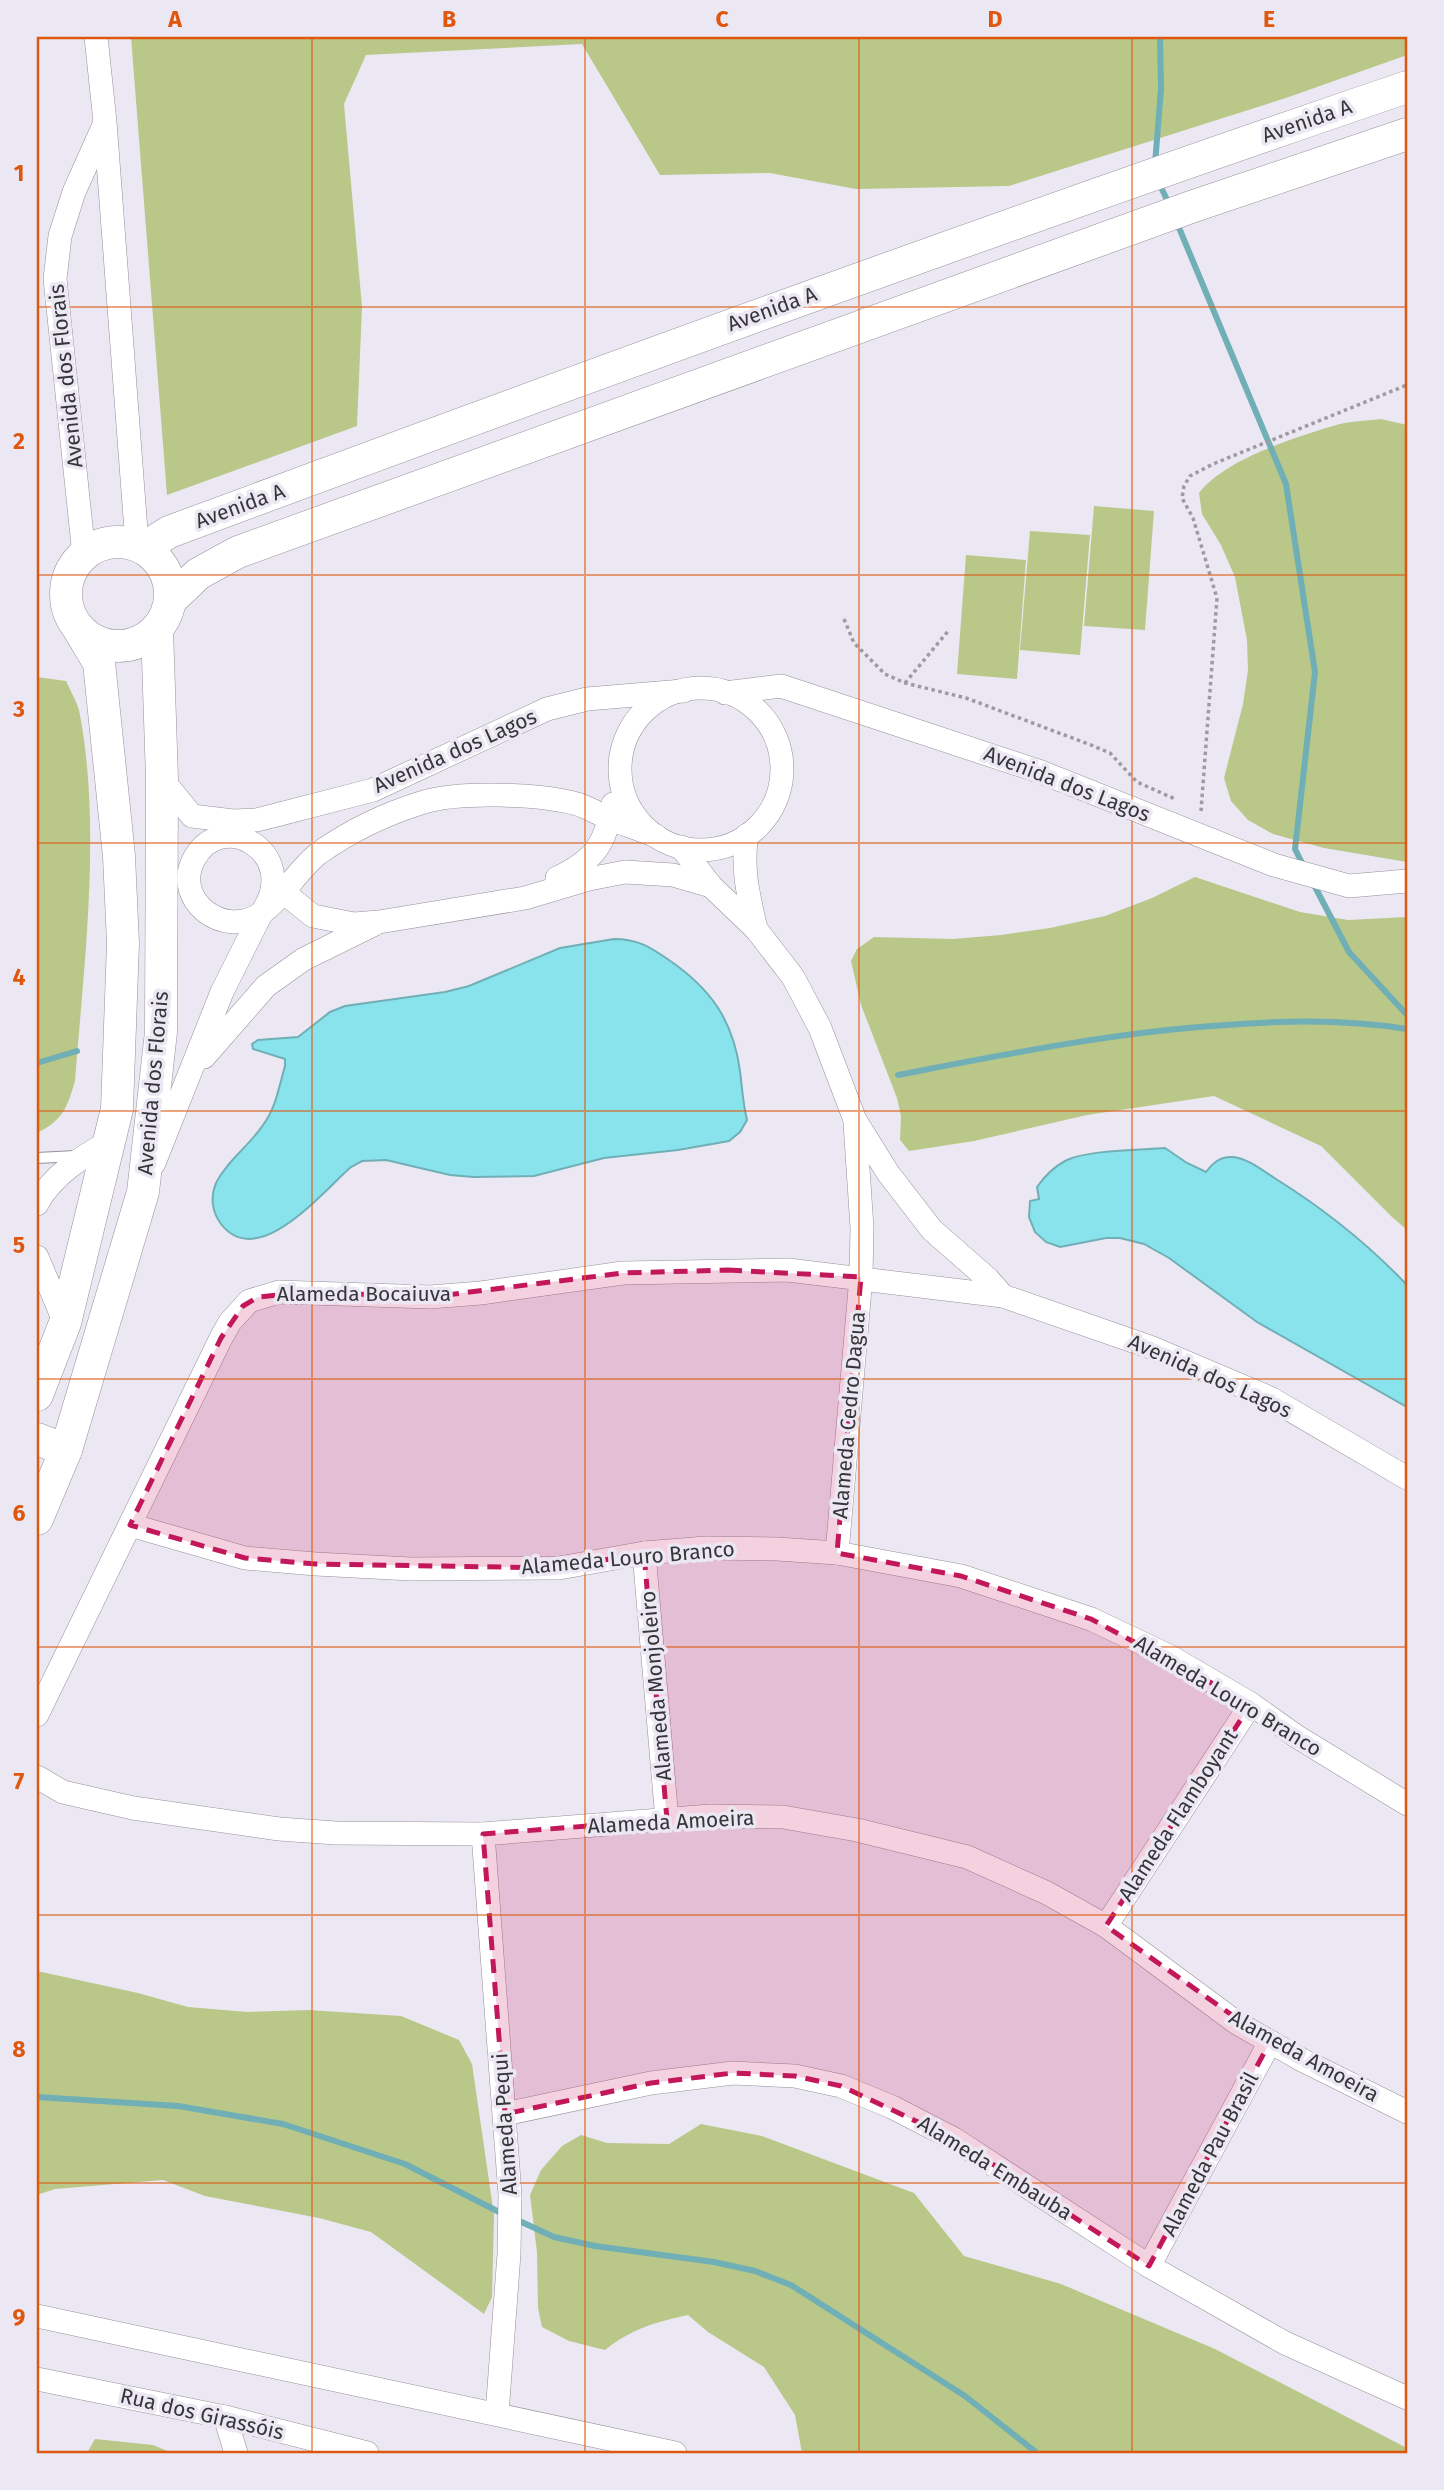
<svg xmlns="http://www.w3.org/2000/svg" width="1444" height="2490" font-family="'Fira Sans',sans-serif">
  <rect width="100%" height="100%" fill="#ece8f3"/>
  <g fill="#b9c789">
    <path d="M131 37H1407V55L1286 98 1009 186 856 189 770 173 660 175 582 44 366 55 344 104 362 307 357 426 167 495Z"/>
    <path d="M1381 419 1407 425V862L1324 848 1273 834 1248 820 1231 801 1224 778 1243 704 1248 670 1247 640 1235 577 1221 545 1202 514 1199 493C1224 460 1293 438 1333 426 1348 421 1366 421 1381 419Z"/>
    <path d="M1094 506 1154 511 1145 630 1084 626Z"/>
    <path d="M1030 531 1090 535 1080 655 1020 650Z"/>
    <path d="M966 555 1026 560 1017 679 957 674Z"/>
    <path d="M37 677 66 681C70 690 76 700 79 710 102 826 84 963 75 1081 67 1108 63 1120 37 1133Z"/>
    <path d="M1195 877 1300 912 1348 920 1407 917V1230L1392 1217 1321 1146 1214 1096 1087 1115 974 1141 909 1151 900 1140 901 1116 897 1098 861 1005 851 961 857 949 874 937 953 939 1001 935 1050 928 1105 916 1152 898Z"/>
    <path d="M37 1971 138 1993 188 2007 247 2012 308 2010 401 2016 459 2040 472 2064 494 2215 492 2297 484 2314 371 2232 319 2218 205 2196 163 2180 55 2189 37 2195Z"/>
    <path d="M701 2124 762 2136 914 2193 964 2256 1061 2284 1215 2349 1407 2448V2453H802L795 2415 764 2367 708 2332 688 2315C656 2322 631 2329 605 2350L569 2341 542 2327 538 2308 537 2252 530 2195 541 2170 562 2146 581 2135 607 2143 669 2144Z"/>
    <path d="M95 2439 153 2445 172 2453H87Z"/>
  </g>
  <g fill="#89e3ec" stroke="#70afb6" stroke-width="2">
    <path d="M614 939C638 939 650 947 669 960 711 989 733 1020 740 1071 742 1087 743 1104 747 1120L740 1132 729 1141 678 1150 604 1158 534 1176 473 1177 450 1175 386 1160 362 1161 351 1167C323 1191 258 1272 221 1224 212 1212 210 1197 216 1183 227 1161 249 1146 263 1125 276 1108 279 1086 285 1066V1059L253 1049 252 1044 258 1040 298 1037 330 1012 345 1006 445 992 469 986 560 948Z"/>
    <path d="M1165 1148 1187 1163 1206 1172C1213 1163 1220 1156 1233 1157 1249 1159 1262 1170 1276 1179 1324 1209 1368 1244 1407 1285V1407L1257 1322 1169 1258 1144 1244 1120 1238H1106L1060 1247 1046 1242 1035 1232 1029 1217 1030 1201 1039 1199 1037 1187C1044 1177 1054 1167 1065 1161 1085 1150 1141 1150 1165 1148Z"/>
  </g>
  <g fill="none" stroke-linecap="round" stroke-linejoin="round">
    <g stroke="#70afb6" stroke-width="6">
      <path d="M1155 164 1161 89 1160 37"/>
      <path d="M1158 181 1170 206"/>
      <path d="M1177 223 1286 484 1315 672 1295 849 1304 867"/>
      <path d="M1313 883 1349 952 1407 1015"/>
      <path d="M37 1063 77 1051"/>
      <path d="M898 1075C1007 1054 1115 1032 1226 1025 1286 1020 1347 1019 1407 1029"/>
      <path d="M37 2097 178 2106 283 2124 405 2164 503 2214"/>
      <path d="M513 2218 554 2237 595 2246 714 2262 755 2271 791 2285 965 2396 1037 2453"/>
    </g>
    <g stroke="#94919b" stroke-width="12">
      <path id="lane" d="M37 1158 76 1156"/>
    </g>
    <g stroke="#94919b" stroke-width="24">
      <g id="street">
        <path d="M96 37 105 122 137 544"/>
        <path d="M84 555 55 279 60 236 74 192 104 125"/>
        <circle cx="701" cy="769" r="81"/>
        <path d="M725 693 781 686 1041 772 1274 865 1349 886 1407 881"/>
        <path d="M162 779 192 816 233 821 256 820 284 813 373 790 547 709 587 699 683 691"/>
        <path d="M747 835C741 868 749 898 756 929"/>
        <path d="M681 847 711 886 756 929 793 977 820 1028 855 1120 888 1173 932 1230 988 1279 1003 1296 1150 1347 1270 1398 1407 1478"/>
        <path d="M557 878C595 860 605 844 613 804"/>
        <path d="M273 884 313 916 354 924 379 922 525 898 589 879 625 872 673 875 711 886"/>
        <path d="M264 909C299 853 222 807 194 859 172 900 224 939 260 914 283 898 297 870 319 853 350 831 388 813 424 802 461 791 540 794 577 804 587 807 597 813 606 817 623 824 639 829 656 836"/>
        <path d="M204 1057 266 986 304 959 373 925"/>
        <path d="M154 1163 222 992 261 914"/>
        <path d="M37 1204C52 1175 83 1156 111 1141"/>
        <path d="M37 1257 65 1323"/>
        <path d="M130 1525 245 1558 316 1564 411 1569 559 1568 644 1553 706 1548 777 1549 837 1553 961 1576 1091 1619 1171 1657 1251 1704 1296 1736 1407 1804"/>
        <path d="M644 1553 667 1820"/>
        <path d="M837 1553 861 1277 862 1228 855 1123"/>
        <path d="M37 1715 221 1338 230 1322 249 1301 279 1292 430 1297 481 1293 623 1273 788 1270 1003 1296"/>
        <path d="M37 1777 63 1792 133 1808 279 1829 336 1833 483 1834 710 1816 783 1817 857 1830 967 1857 1047 1893 1106 1926 1237 2023 1302 2060 1407 2112"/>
        <path d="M483 1834 510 2195 509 2254 497 2414"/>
        <path d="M1106 1926 1251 1704"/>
        <path d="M505 2114 651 2083 733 2073 795 2076 841 2086 892 2107 954 2139 1149 2266 1285 2343 1407 2398"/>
        <path d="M1149 2266 1270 2042"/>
        <path d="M37 2316 675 2453"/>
        <path d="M37 2379 225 2417 367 2453"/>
        <path d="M225 2417 236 2453"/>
      </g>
    </g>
    <g stroke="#94919b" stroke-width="33">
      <g id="secondary">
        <circle cx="118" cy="594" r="52"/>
        <path d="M144 548 169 532C581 379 992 228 1407 87"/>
        <path d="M170 601 198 574 238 552 1191 207 1407 134"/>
        <path d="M37 1395 65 1323 117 1109 123 943 119 856 99 663 77 626"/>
        <path d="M37 1439 66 1450"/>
        <path d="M37 1519 66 1450 143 1192 161 1032 162 779 157 629"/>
      </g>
    </g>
    <g stroke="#9d9aa2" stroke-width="3.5" stroke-dasharray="3.5 3.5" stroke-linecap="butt">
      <path d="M844 619 854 643 885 674 905 683 966 698 1091 745 1110 753 1137 782 1175 799"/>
      <path d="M905 683 949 630"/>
      <path d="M1201 811 1217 598 1193 518 1182 498 1184 486 1190 476 1213 464 1407 385"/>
    </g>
    <use href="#lane" stroke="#fff" stroke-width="10"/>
    <use href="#street" stroke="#fff" stroke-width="23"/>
    <use href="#secondary" stroke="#fff" stroke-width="32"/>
  </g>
  <path fill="#c2185b" fill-opacity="0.2" stroke="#c2185b" stroke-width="5" stroke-dasharray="14 9" stroke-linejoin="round" d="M728 1270 861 1277 837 1553 961 1576 1091 1619 1251 1704 1106 1926 1270 2042 1149 2266 954 2139 841 2086 795 2076 733 2073 651 2083 505 2114 483 1834 667 1820 644 1553 559 1568 316 1564 245 1558 130 1525 221 1338 243 1306 258 1297 309 1292 430 1297 623 1273Z"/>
  <path fill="none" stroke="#df570e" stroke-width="2" stroke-opacity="0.55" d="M312 37V2453M585 37V2453M859 37V2453M1132 37V2453M37 307H1407M37 575H1407M37 843H1407M37 1111H1407M37 1379H1407M37 1647H1407M37 1915H1407M37 2183H1407"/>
  <g text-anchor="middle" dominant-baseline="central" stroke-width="7" stroke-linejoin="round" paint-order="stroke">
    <g font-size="21" fill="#363539" stroke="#ece8f3">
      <text transform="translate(1307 121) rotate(-19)">Avenida A</text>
      <text transform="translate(772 309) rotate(-20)">Avenida A</text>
      <text transform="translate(66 376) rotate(-96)">Avenida dos Florais</text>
      <text transform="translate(240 506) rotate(-20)">Avenida A</text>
      <text transform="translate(455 751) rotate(-24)">Avenida dos Lagos</text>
      <text transform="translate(1067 784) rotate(21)">Avenida dos Lagos</text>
      <text transform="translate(153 1083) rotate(-85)">Avenida dos Florais</text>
      <text x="364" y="1294">Alameda Bocaiuva</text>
      <text transform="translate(1210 1376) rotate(24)">Avenida dos Lagos</text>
      <text transform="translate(849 1415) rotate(-85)">Alameda Cedro Dagua</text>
      <text transform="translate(628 1558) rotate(-5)">Alameda Louro Branco</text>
      <text transform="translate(656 1686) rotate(-95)">Alameda Monjoleiro</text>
      <text transform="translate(1228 1696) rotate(31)">Alameda Louro Branco</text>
      <text transform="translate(1178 1815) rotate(-57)">Alameda Flamboyant</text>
      <text transform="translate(671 1822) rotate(-3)">Alameda Amoeira</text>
      <text transform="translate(1304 2056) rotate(29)">Alameda Amoeira</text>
      <text transform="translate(505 2124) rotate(-94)">Alameda Pequi</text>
      <text transform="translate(1210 2154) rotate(-62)">Alameda Pau Brasil</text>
      <text transform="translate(995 2168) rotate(32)">Alameda Embauba</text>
      <text transform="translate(202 2414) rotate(13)">Rua dos Girassóis</text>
    </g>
  </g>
  <rect width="1444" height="2490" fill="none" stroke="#ece8f3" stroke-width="77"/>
  <rect x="38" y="38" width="1368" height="2414" fill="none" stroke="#df570e" stroke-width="2.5"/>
  <g font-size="23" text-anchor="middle" font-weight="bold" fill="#df570e">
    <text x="175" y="27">A</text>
    <text x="449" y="27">B</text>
    <text x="722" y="27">C</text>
    <text x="995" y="27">D</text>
    <text x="1269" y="27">E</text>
    <text x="19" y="181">1</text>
    <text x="19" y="449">2</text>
    <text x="19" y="717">3</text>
    <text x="19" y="985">4</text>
    <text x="19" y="1253">5</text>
    <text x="19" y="1521">6</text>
    <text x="19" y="1789">7</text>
    <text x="19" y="2057">8</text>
    <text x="19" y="2325">9</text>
  </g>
</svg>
